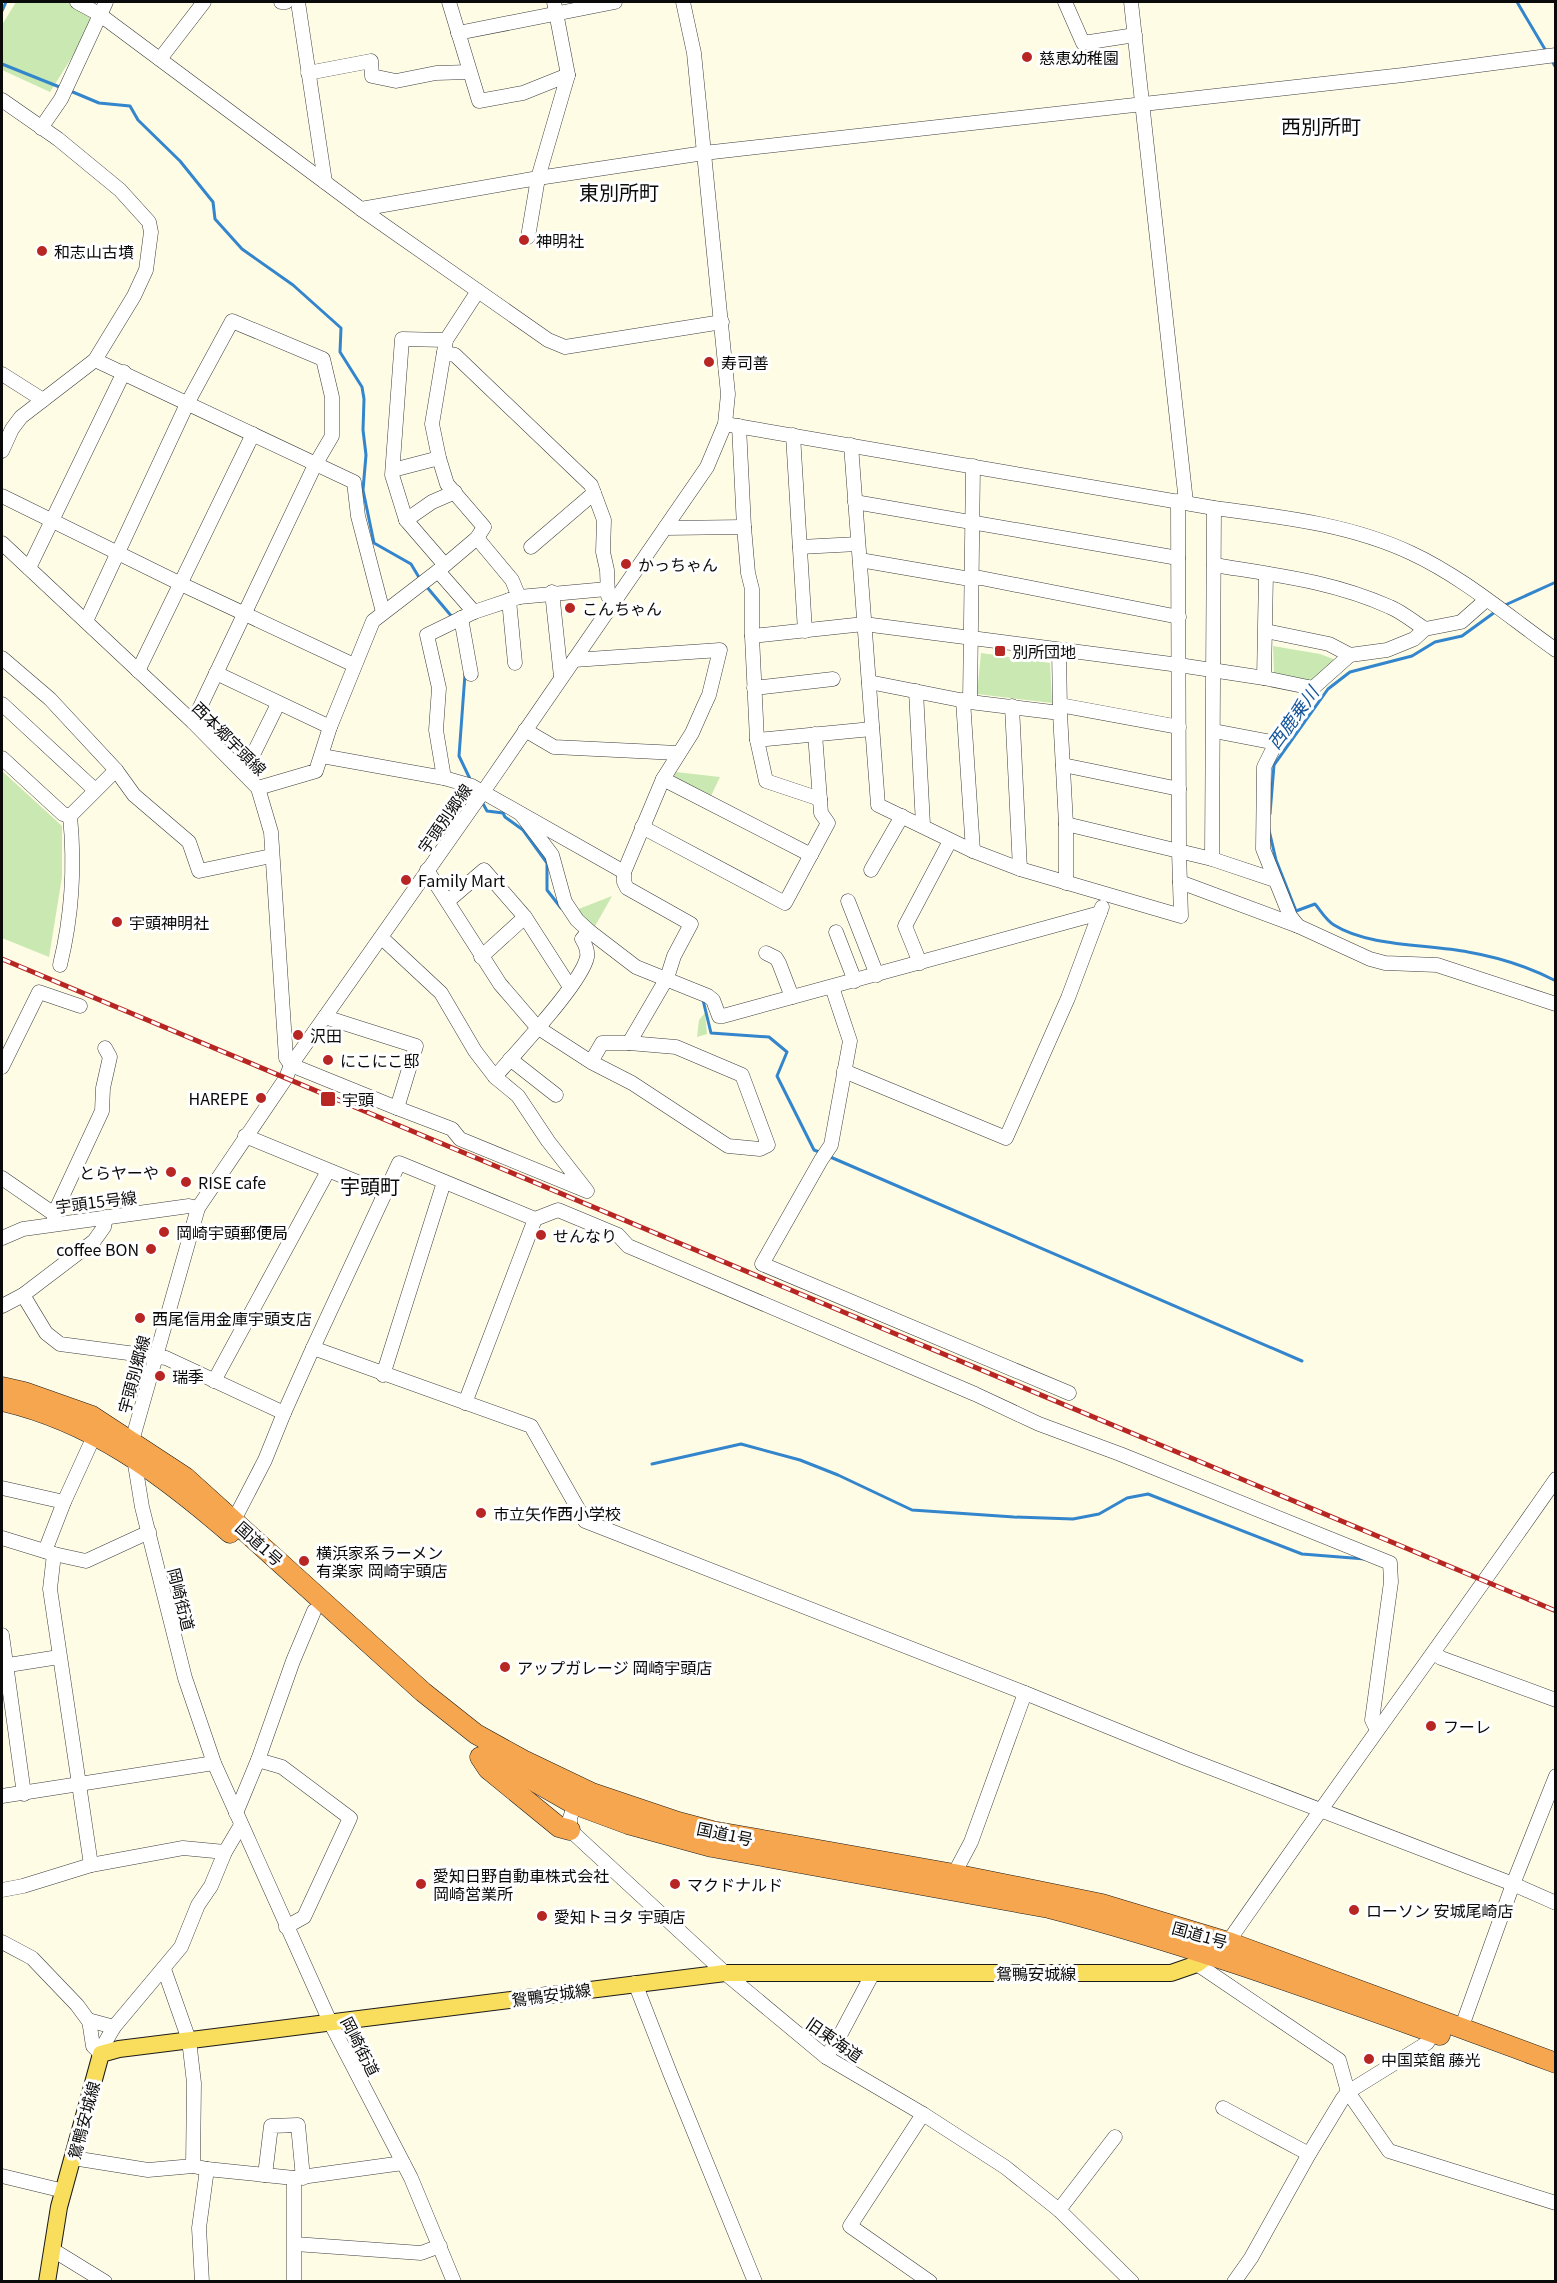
<svg xmlns="http://www.w3.org/2000/svg" width="1557" height="2283" font-family="Georgia,'Noto Sans JP',serif">
  <rect width="100%" height="100%" fill="#fffce6"/>
  <g fill="#cae8b1">
    <path d="M16 2H75L99 14 50 92 2 70V25Z"/>
    <path d="M1273 646 1320 654 1336 660 1315 685 1274 675Z"/>
    <path d="M981 653 1050 663 1052 703 977 694Z"/>
    <path d="M2 771 62 826V877L49 957 2 938Z"/>
    <path d="M676 772 720 777 710 798 674 777Z"/>
    <path d="M612 896 594 928 576 910Z"/>
    <path d="M705 1013 707 1034 697 1037 699 1020Z"/>
  </g>
  <g fill="none" stroke-linecap="round" stroke-linejoin="round">
    <g stroke="#3385cc" stroke-width="3">
      <path d="M1517 2 1546 51"/>
      <path d="M2 11 6 2"/>
      <path d="M1551 59 1556 68"/>
      <path d="M2 64 62 88"/>
      <path d="M68 90 99 103 130 106 138 120 180 161 213 202 215 219 242 249 293 285 341 328 340 352 362 387 364 399 363 430 366 455 363 490 374 543 411 564 420 579"/>
      <path d="M426 586 453 618"/>
      <path d="M1503 606 1556 582"/>
      <path d="M465 674 459 756 471 781"/>
      <path d="M481 800 487 811 503 813 505 817 523 830 547 863V890L561 908"/>
      <path d="M1270 814 1274 765 1328 689 1350 672 1412 656 1435 642 1462 636 1495 612"/>
      <path d="M1269 830 1276 860 1296 911 1315 904C1321 911 1326 920 1334 925 1369 947 1428 944 1468 952 1497 957 1529 967 1556 981"/>
      <path d="M703 1000 711 1033 769 1037 787 1052 777 1076 814 1150 822 1153"/>
      <path d="M828 1156 1302 1361"/>
      <path d="M652 1464 741 1444 800 1460 838 1475 912 1510 1014 1517 1073 1519 1099 1514 1127 1498 1148 1494 1302 1554 1365 1559"/>
    </g>
    <g stroke="#3d3d3d" stroke-width="15">
      <g id="minor">
        <path d="M77 2 99 14 361 209 548 340 565 347 722 322"/>
        <path d="M281 2H286"/>
        <path d="M298 2 325 182"/>
        <path d="M449 2 479 101 523 93 568 75"/>
        <path d="M1065 2 1083 43 1135 35"/>
        <path d="M1131 2 1186 502"/>
        <path d="M458 33 615 2"/>
        <path d="M160 59 204 2"/>
        <path d="M308 73 371 61 372 76 396 81 436 73 469 72"/>
        <path d="M2 100 58 139 120 190 149 222 151 232 146 270 134 296 95 360 21 417 12 429 2 451"/>
        <path d="M41 128 61 99 106 2"/>
        <path d="M361 209 538 178 704 153 1403 75 1556 55"/>
        <path d="M528 237 538 178 568 75 554 2"/>
        <path d="M444 353 455 355 591 485 604 520 603 552 607 570 608 596"/>
        <path d="M95 360 354 482 358 516 383 612"/>
        <path d="M2 374 43 400"/>
        <path d="M725 424 1214 508C1281 517 1349 524 1411 553 1463 577 1509 617 1556 650"/>
        <path d="M739 426 744 527 748 573 752 589V636L757 740 766 781 820 799"/>
        <path d="M793 435 805 631"/>
        <path d="M851 445 878 805 973 851 1020 869 1181 916 1179 851 1178 501"/>
        <path d="M393 470 439 458"/>
        <path d="M2 496 181 584 354 665"/>
        <path d="M855 502 1178 558"/>
        <path d="M406 520 432 502 455 492"/>
        <path d="M665 528 744 527"/>
        <path d="M477 538 512 580 519 597"/>
        <path d="M2 543 193 722 258 788 271 832 286 1058 291 1065"/>
        <path d="M531 547 594 493"/>
        <path d="M800 547 858 544"/>
        <path d="M860 560 964 578H981L1179 617"/>
        <path d="M444 564 406 520 392 475 402 339 446 340"/>
        <path d="M1214 565C1275 575 1332 581 1390 607 1402 612 1414 622 1425 629"/>
        <path d="M29 568 124 372"/>
        <path d="M438 571 474 612"/>
        <path d="M552 592 561 677"/>
        <path d="M509 600 515 663"/>
        <path d="M461 618 471 674"/>
        <path d="M86 621 188 402 232 321 323 359 332 397V436L315 465 193 722"/>
        <path d="M1266 631 1329 644 1350 655"/>
        <path d="M752 636 864 624 1179 665 1264 678 1313 688"/>
        <path d="M1059 650 1060 711"/>
        <path d="M2 658 50 699 116 770 134 795 189 842 199 871 271 856"/>
        <path d="M574 660 720 650 709 695 703 708 692 733 663 779 624 872V882L627 888 691 924 674 956 667 978 629 1043"/>
        <path d="M138 671 253 434"/>
        <path d="M216 673 330 727"/>
        <path d="M1264 678 1266 574"/>
        <path d="M869 682 970 702 1060 713 1066 824V883"/>
        <path d="M754 688 833 679"/>
        <path d="M916 691 923 825"/>
        <path d="M963 700 973 851"/>
        <path d="M970 702 973 466"/>
        <path d="M2 704 95 790"/>
        <path d="M1060 705 1179 727"/>
        <path d="M1012 706 1020 869"/>
        <path d="M525 730 554 747 678 753"/>
        <path d="M1214 731 1276 743"/>
        <path d="M757 740 872 729"/>
        <path d="M322 756 444 778 472 786 624 872"/>
        <path d="M2 758 63 814 70 816"/>
        <path d="M1063 765 1179 789"/>
        <path d="M244 773 278 704"/>
        <path d="M444 778 436 730 439 688 427 635 474 612 519 597 607 589"/>
        <path d="M663 779 811 855"/>
        <path d="M258 788 316 771 330 727 373 621 438 571 477 538 484 527 447 484 439 458 432 424 446 340 478 291"/>
        <path d="M521 814 552 855 565 902 577 920 589 931 636 967 708 996 713 1000 719 1016H723L1100 913"/>
        <path d="M70 816 116 770"/>
        <path d="M1066 824 1212 859 1275 880"/>
        <path d="M642 827 785 903 828 823 821 813 815 734"/>
        <path d="M1212 859 1214 508"/>
        <path d="M427 870 500 984 537 1027 591 1062 632 1083 728 1146 760 1149 768 1145 742 1075 676 1047 629 1043H602L591 1062"/>
        <path d="M871 870 902 816"/>
        <path d="M1180 882 1298 926 1370 959 1385 963 1437 965 1556 1004"/>
        <path d="M448 901 484 870 525 917 570 987"/>
        <path d="M848 901 877 975"/>
        <path d="M1298 926 1290 916 1263 849 1264 767 1276 743 1313 688 1350 655 1387 650 1414 639 1425 629 1461 622 1486 600"/>
        <path d="M836 932 855 981"/>
        <path d="M382 938 441 993 475 1051 495 1077C515 1053 582 983 587 957 588 951 585 944 582 939L589 931"/>
        <path d="M766 953 776 958 779 963 792 997"/>
        <path d="M481 957 525 917"/>
        <path d="M920 963 905 926 950 841"/>
        <path d="M60 965C72 916 75 866 70 816"/>
        <path d="M832 987 850 1041 831 1145 821 1160 762 1264 1069 1393"/>
        <path d="M510 1059 556 1095"/>
        <path d="M291 1065 397 1108 416 1046 325 1017"/>
        <path d="M2 1067 39 992 80 1006"/>
        <path d="M844 1071 1006 1138 1068 998 1102 907"/>
        <path d="M397 1108 452 1129 460 1139 587 1191 548 1141 518 1096 495 1077"/>
        <path d="M245 1136 384 1193"/>
        <path d="M2 1178 54 1214"/>
        <path d="M54 1223V1214L102 1111 103 1088 110 1057 105 1048"/>
        <path d="M2 1238 23 1229 189 1206 198 1208"/>
        <path d="M23 1295 46 1333 60 1344 166 1358 284 1413"/>
        <path d="M2 1306 23 1295 94 1241 104 1227 106 1217"/>
        <path d="M313 1348 531 1426 585 1521 1025 1693 1185 1758 1513 1884 1556 1903"/>
        <path d="M383 1375 444 1182"/>
        <path d="M214 1381 328 1171"/>
        <path d="M465 1403 535 1219"/>
        <path d="M2 1488 64 1502"/>
        <path d="M234 1520 265 1460 284 1413 313 1348 399 1163 535 1219 558 1210 618 1235 628 1246 975 1394 1039 1424 1120 1454 1390 1563 1391 1582 1372 1720 1377 1730"/>
        <path d="M2 1538 54 1554 86 1561 149 1532"/>
        <path d="M45 1551 64 1502 95 1434"/>
        <path d="M54 1554 50 1589 91 1865"/>
        <path d="M2 1635 24 1794"/>
        <path d="M1434 1653 1441 1658 1556 1700"/>
        <path d="M2 1666 59 1657"/>
        <path d="M258 1760 282 1767 350 1818 304 1917 286 1927"/>
        <path d="M2 1796 214 1763"/>
        <path d="M577 1798 570 1818V1830L725 1973 826 2057 923 2114 1005 2167 1059 2210 1132 2282"/>
        <path d="M236 1813 258 1760 293 1661 314 1611"/>
        <path d="M954 1874 971 1842 1025 1693"/>
        <path d="M2 1890 23 1886 91 1865 183 1848 225 1852"/>
        <path d="M2 1942 32 1958 77 2005 88 2020 114 2027"/>
        <path d="M1228 1942C1336 1786 1448 1634 1556 1479"/>
        <path d="M1197 1964 1339 2060 1348 2092 1389 2151 1556 2203"/>
        <path d="M164 1969 189 2040 194 2083 193 2166"/>
        <path d="M635 1983 670 2073 755 2282"/>
        <path d="M89 2020 93 2046 101 2054"/>
        <path d="M1461 2029 1513 1884 1556 1776"/>
        <path d="M101 2054 103 2046 114 2027 181 1947 198 1905 211 1886 225 1852 241 1825"/>
        <path d="M826 2057 838 2039 873 1973"/>
        <path d="M1223 2108 1309 2154"/>
        <path d="M923 2114 850 2226 930 2282"/>
        <path d="M73 2158 148 2170 193 2166 207 2169 294 2178 403 2163"/>
        <path d="M265 2175 271 2126 298 2125 303 2178"/>
        <path d="M2 2176 64 2191"/>
        <path d="M294 2178V2282"/>
        <path d="M1059 2210 1115 2137"/>
        <path d="M295 2244 421 2253 440 2246"/>
        <path d="M53 2250 105 2282"/>
        <path d="M202 2282 199 2228 207 2169"/>
        <path d="M454 2282 411 2178 331 2024 214 1763 185 1678 142 1507 134 1458 132 1441 198 1208 286 1078 291 1065 483 792 707 467 725 424 728 394 694 53 683 2"/>
        <path d="M1234 2282 1251 2258 1309 2154 1343 2098 1348 2092 1427 2043 1434 2033"/>
      </g>
    </g>
    <g stroke="#1b1b1b" stroke-width="18">
      <path id="major" d="M47 2282 59 2207 101 2054 119 2049 725 1973H1171L1197 1964 1217 1949"/>
    </g>
    <g stroke="#1b1b1b" stroke-width="21">
      <g id="highway">
        <path d="M2 1387 24 1392 92 1416 185 1477 423 1692 476 1734 523 1760 592 1793 678 1822 712 1831 954 1874 1102 1904 1228 1942 1556 2063"/>
        <path d="M2 1401C93 1422 160 1473 230 1533"/>
        <path d="M486 1754 574 1804 628 1824 712 1847 1049 1908C1182 1942 1311 1989 1440 2035"/>
        <path d="M480 1757 488 1769 559 1827 570 1830"/>
      </g>
    </g>
    <use href="#minor" stroke="#fff" stroke-width="14"/>
    <use href="#major" stroke="#f9dd5c" stroke-width="16"/>
    <use href="#highway" stroke="#f5a64f" stroke-width="20"/>
    <g stroke="#b82623" stroke-width="5">
      <path id="rail" d="M2 959 1556 1611"/>
    </g>
    <use href="#rail" stroke="#fff" stroke-width="3" stroke-dasharray="9" stroke-linecap="butt"/>
  </g>
  <g fill="#b82623" stroke="#fff" stroke-width="2">
    <circle cx="1027" cy="57" r="6"/>
    <circle cx="524" cy="240" r="6"/>
    <circle cx="42" cy="251" r="6"/>
    <circle cx="709" cy="362" r="6"/>
    <circle cx="626" cy="564" r="6"/>
    <circle cx="570" cy="608" r="6"/>
    <rect x="994" y="645" width="12" height="12" rx="3"/>
    <circle cx="406" cy="880" r="6"/>
    <circle cx="117" cy="922" r="6"/>
    <circle cx="298" cy="1035" r="6"/>
    <circle cx="328" cy="1060" r="6"/>
    <circle cx="261" cy="1098" r="6"/>
    <rect x="320" y="1091" width="16" height="16" rx="3"/>
    <circle cx="171" cy="1172" r="6"/>
    <circle cx="186" cy="1182" r="6"/>
    <circle cx="164" cy="1232" r="6"/>
    <circle cx="541" cy="1235" r="6"/>
    <circle cx="151" cy="1249" r="6"/>
    <circle cx="140" cy="1318" r="6"/>
    <circle cx="160" cy="1376" r="6"/>
    <circle cx="481" cy="1513" r="6"/>
    <circle cx="304" cy="1561" r="6"/>
    <circle cx="505" cy="1667" r="6"/>
    <circle cx="1431" cy="1726" r="6"/>
    <circle cx="421" cy="1884" r="6"/>
    <circle cx="675" cy="1884" r="6"/>
    <circle cx="1354" cy="1910" r="6"/>
    <circle cx="542" cy="1916" r="6"/>
    <circle cx="1369" cy="2059" r="6"/>
  </g>
  <g text-anchor="middle" dominant-baseline="central" stroke-width="6" stroke-linejoin="round" paint-order="stroke">
    <g font-size="16" fill="#0a0a0a" stroke="#fff" text-anchor="start">
      <text x="1039" y="57">慈恵幼稚園</text>
      <text x="536" y="240">神明社</text>
      <text x="54" y="251">和志山古墳</text>
      <text x="721" y="362">寿司善</text>
      <text x="638" y="564">かっちゃん</text>
      <text x="582" y="608">こんちゃん</text>
      <text x="1012" y="651">別所団地</text>
      <text x="418" y="880">Family Mart</text>
      <text x="129" y="922">宇頭神明社</text>
      <text x="310" y="1035">沢田</text>
      <text x="340" y="1060">にこにこ邸</text>
      <text x="249" y="1098" text-anchor="end">HAREPE</text>
      <text x="342" y="1099">宇頭</text>
      <text x="159" y="1172" text-anchor="end">とらヤーや</text>
      <text x="198" y="1182">RISE cafe</text>
      <text x="176" y="1232">岡崎宇頭郵便局</text>
      <text x="553" y="1235">せんなり</text>
      <text x="139" y="1249" text-anchor="end">coffee BON</text>
      <text x="152" y="1318">西尾信用金庫宇頭支店</text>
      <text x="172" y="1376">瑞季</text>
      <text x="493" y="1513">市立矢作西小学校</text>
      <text x="316" y="1552">横浜家系ラーメン<tspan x="316" dy="18">有楽家 岡崎宇頭店</tspan></text>
      <text x="517" y="1667">アップガレージ 岡崎宇頭店</text>
      <text x="1443" y="1726">フーレ</text>
      <text x="433" y="1875">愛知日野自動車株式会社<tspan x="433" dy="18">岡崎営業所</tspan></text>
      <text x="687" y="1884">マクドナルド</text>
      <text x="1366" y="1910">ローソン 安城尾崎店</text>
      <text x="554" y="1916">愛知トヨタ 宇頭店</text>
      <text x="1381" y="2059">中国菜館 藤光</text>
    </g>
    <g font-size="16" fill="#0a0a0a" stroke="#fff">
      <text transform="translate(230 738) rotate(45)">西本郷宇頭線</text>
      <text transform="translate(444 818) rotate(-55)">宇頭別郷線</text>
      <text transform="translate(96 1201) rotate(-7)">宇頭15号線</text>
      <text transform="translate(133 1374) rotate(-75)">宇頭別郷線</text>
      <text transform="translate(260 1543) rotate(42)">国道1号</text>
      <text transform="translate(182 1599) rotate(76)">岡崎街道</text>
      <text transform="translate(725 1833) rotate(12)">国道1号</text>
      <text transform="translate(1200 1934) rotate(16)">国道1号</text>
      <text x="1036" y="1973">鴛鴨安城線</text>
      <text transform="translate(551 1994) rotate(-8)">鴛鴨安城線</text>
      <text transform="translate(835 2039) rotate(35)">旧東海道</text>
      <text transform="translate(361 2046) rotate(63)">岡崎街道</text>
      <text transform="translate(83 2120) rotate(-75)">鴛鴨安城線</text>
    </g>
    <g font-size="18" font-style="italic" fill="#155699" stroke="#fff">
      <text transform="translate(1292 717) rotate(-54)">西鹿乗川</text>
    </g>
    <g font-size="20" fill="#0a0a0a" stroke="#fff">
      <text x="1321" y="125">西別所町</text>
      <text x="619" y="191">東別所町</text>
      <text x="370" y="1185">宇頭町</text>
    </g>
  </g>
  <rect width="1557" height="2283" fill="none" stroke="#0a0a0a" stroke-width="6"/>
</svg>
